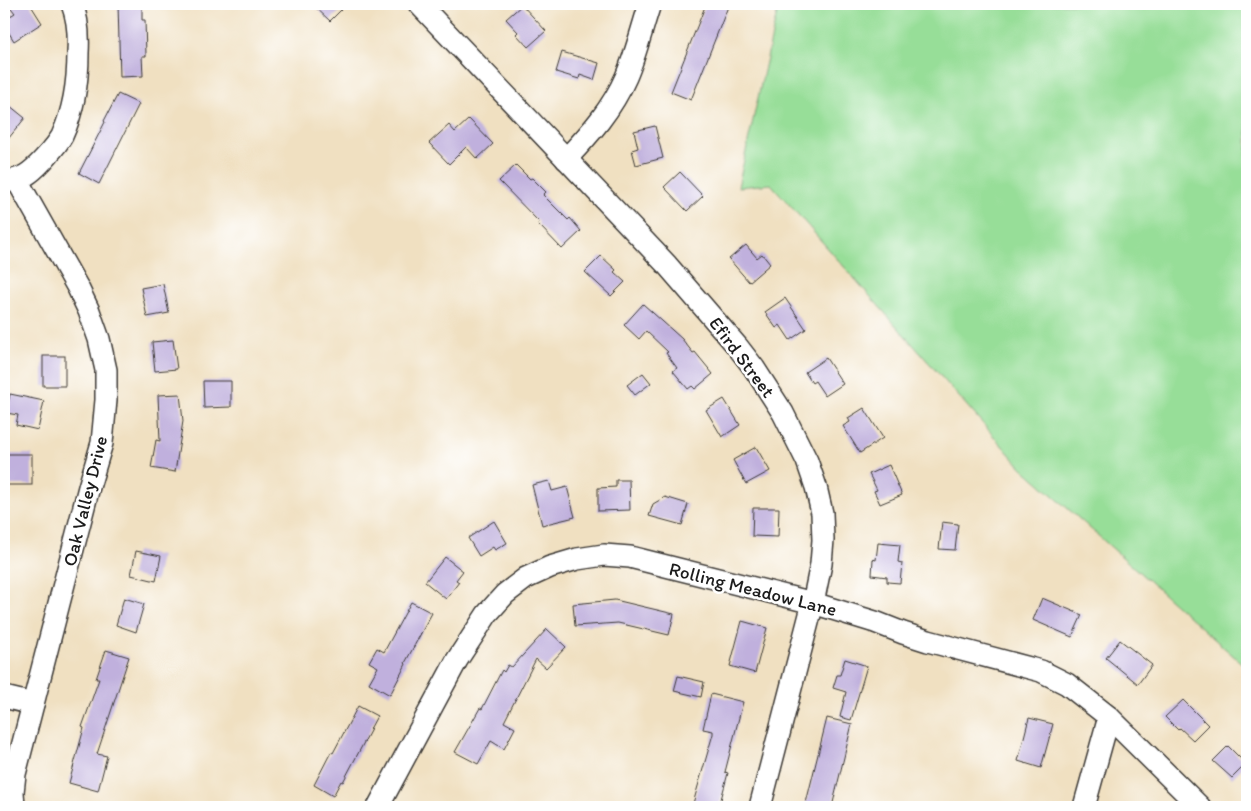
<svg xmlns="http://www.w3.org/2000/svg" width="1251" height="811" font-family="Itim,sans-serif">
  <rect width="100%" height="100%" fill="#fff"/>
  <filter id="ink" filterUnits="userSpaceOnUse"><feTurbulence type="fractalNoise" baseFrequency=".02" numOctaves="2"/><feDisplacementMap in="SourceGraphic" scale="10" xChannelSelector="R" yChannelSelector="G"/><feConvolveMatrix kernelMatrix="1 2 1 2 8 2 1 2 1" color-interpolation-filters="sRGB"/></filter>
  <filter id="wash" filterUnits="userSpaceOnUse"><feTurbulence type="fractalNoise" baseFrequency=".0096" numOctaves="4" result="noise"/><feDisplacementMap in="SourceGraphic" scale="20" xChannelSelector="R" yChannelSelector="G"/><feGaussianBlur stdDeviation="1.12" result="paint"/><feColorMatrix in="noise" values="0 0 0 0 0 0 0 0 0 0 0 0 0 0 0 0 0 1.4 0 .05"/><feComposite in="paint" operator="in"/></filter>
  <g filter="url(#wash)">
    <rect width="100%" height="100%" fill="#f0e0c1"/>
    <path fill="#97de98" stroke="#5a7d5a" d="M779 4H1247V668L1021 467 771 184 738 187Z"/>
    <g id="blocks">
      <g fill="#c0b0dd">
        <path d="M8 4H30L42 23 14 41 4 25V20L15 13Z"/>
        <path d="M118 4H142V20H145L146 56H142L143 76 120 77Z"/>
        <path d="M312 4H347L330 21Z"/>
        <path d="M706 4H729L691 100 671 92Z"/>
        <path d="M522 5 546 31 528 47 516 34 518 32 506 19Z"/>
        <path d="M562 52 599 63 594 80 580 75 579 79 556 72Z"/>
        <path d="M118 94 139 104 99 184 79 173 105 122 104 121Z"/>
        <path d="M4 101 25 118 4 144Z"/>
        <path d="M469 119 493 144 477 159 466 147 449 164 429 143 449 125 455 132Z"/>
        <path d="M655 126 663 158 636 165 632 150 638 148 634 131Z"/>
        <path d="M516 165 530 179 532 178 546 192 543 195 568 220 570 218 581 231 562 249 538 224 539 222 499 181Z"/>
        <path d="M680 172 703 196 687 211 664 187Z"/>
        <path d="M746 245 757 258 762 254 770 264 749 282 729 259Z"/>
        <path d="M601 256 616 270 614 272 625 282 611 296 585 272Z"/>
        <path d="M163 284 169 313 147 317 141 288Z"/>
        <path d="M785 298 806 329 790 340 780 325 776 328 765 312Z"/>
        <path d="M643 304 682 339 693 353 695 352 713 374 695 389 692 386 688 389 673 371 677 368 666 353 668 352 646 331 639 339 624 325Z"/>
        <path d="M173 340 177 369 155 371 152 342Z"/>
        <rect x="43" y="356" width="22" height="30"/>
        <path d="M826 358 843 384 825 396 815 381 812 383 805 372Z"/>
        <path d="M643 373 651 383 635 395 627 385Z"/>
        <path d="M203 381H231V407L204 408Z"/>
        <path d="M10 394 44 401 38 430 16 425 18 415 6 413Z"/>
        <path d="M180 394 183 421 175 472 151 468 156 440 160 441 158 395Z"/>
        <path d="M724 399 740 425 722 437 706 410Z"/>
        <path d="M864 408 883 438 860 453 843 426 850 422 848 418Z"/>
        <path d="M756 447 770 471 746 484 733 460Z"/>
        <rect x="4" y="454" width="28" height="31"/>
        <path d="M889 465 902 495 880 504 874 491 877 490 869 474Z"/>
        <path d="M616 480H629L630 510 598 511V488L616 487Z"/>
        <path d="M549 481 552 491 567 487 575 517 542 525 532 485Z"/>
        <path d="M665 497 688 504 682 525 649 516 653 504Z"/>
        <path d="M753 508H779L778 537 752 536Z"/>
        <path d="M494 521 507 543 495 550 493 547 479 556 468 538Z"/>
        <path d="M942 522 958 524 955 550 939 549Z"/>
        <path d="M878 543 900 545 898 562 902 563 900 583 887 582V577L872 575 873 559 876 560Z"/>
        <path d="M136 551 161 556 156 581 131 575Z"/>
        <path d="M445 557 463 571 456 580 459 582 446 599 425 582Z"/>
        <path d="M124 598 144 604 136 632 116 625Z"/>
        <path d="M1042 598 1082 615 1072 637 1033 620Z"/>
        <path d="M615 600 674 614 669 635 618 623 575 626 573 604Z"/>
        <path d="M411 602 432 613 405 663 406 664 390 695 369 683 378 667 369 662 377 648 384 652Z"/>
        <path d="M742 621 767 628 755 673 730 666Z"/>
        <path d="M547 629 566 647 546 668 536 659 504 722 515 728 504 749 491 741 478 764 455 752 480 708 482 709 502 670 504 672 508 665 512 667Z"/>
        <path d="M1120 640 1152 665 1138 684 1106 658Z"/>
        <path d="M106 650 129 657 97 754 107 756 98 791 69 783 84 728 82 727 99 679H96Z"/>
        <path d="M845 659 867 666 851 720 840 717 846 692 833 688 837 675H840Z"/>
        <path d="M678 676 704 682 701 697 674 691Z"/>
        <path d="M711 694 743 702 725 772 728 773 719 807H692L713 734V731L703 729Z"/>
        <path d="M1183 700 1208 725 1193 740 1180 728 1178 730 1165 717Z"/>
        <path d="M358 706 377 716 370 729H371L343 782 341 781 333 796 314 785 331 752 333 753Z"/>
        <path d="M827 718 852 724 832 807H805Z"/>
        <path d="M1029 718 1053 724 1041 768 1018 761Z"/>
        <path d="M1228 746 1246 764 1232 778 1213 761Z"/>
      </g>
    </g>
  </g>
  <g filter="url(#ink)">
    <use href="#blocks" fill-opacity="0" stroke="#3c3935" stroke-width="1"/>
    <g fill="none" stroke-linecap="round" stroke-linejoin="round">
      <g stroke="#3c3935" stroke-width="24">
        <g id="minor">
          <path d="M419 4 667 265 737 346 754 368 783 413 807 461 816 487 822 513 823 540 821 564 813 603 760 807"/>
          <path d="M566 159C590 134 612 109 626 77 636 54 642 28 650 4"/>
          <path d="M4 182C23 179 30 174 43 160 50 152 57 145 62 136 74 110 78 81 78 53 79 36 78 19 72 4"/>
          <path d="M4 697 33 704"/>
          <path d="M14 807 13 792 15 774 89 487 102 443 106 400V370L99 339 89 311 78 288 17 180"/>
          <path d="M378 807 457 660 487 614 505 594 526 578 550 567 577 559 604 555 630 557 813 603 875 622 903 633 928 641 1041 671 1067 684 1109 717 1200 807"/>
          <path d="M1084 807 1109 717"/>
        </g>
      </g>
      <use href="#minor" stroke="#fff" stroke-width="21"/>
    </g>
  </g>
  <g text-anchor="middle" dominant-baseline="central" stroke-width="5" stroke-linejoin="round" paint-order="stroke">
    <g font-size="19" fill="#1c1c1c" stroke="#fff">
      <text transform="translate(742 357) rotate(53)">Efird Street</text>
      <text transform="translate(85 501) rotate(-76)">Oak Valley Drive</text>
      <text transform="translate(753 589) rotate(14)">Rolling Meadow Lane</text>
    </g>
  </g>
  <rect width="1251" height="811" fill="none" stroke="#fff" stroke-width="20"/>
</svg>
